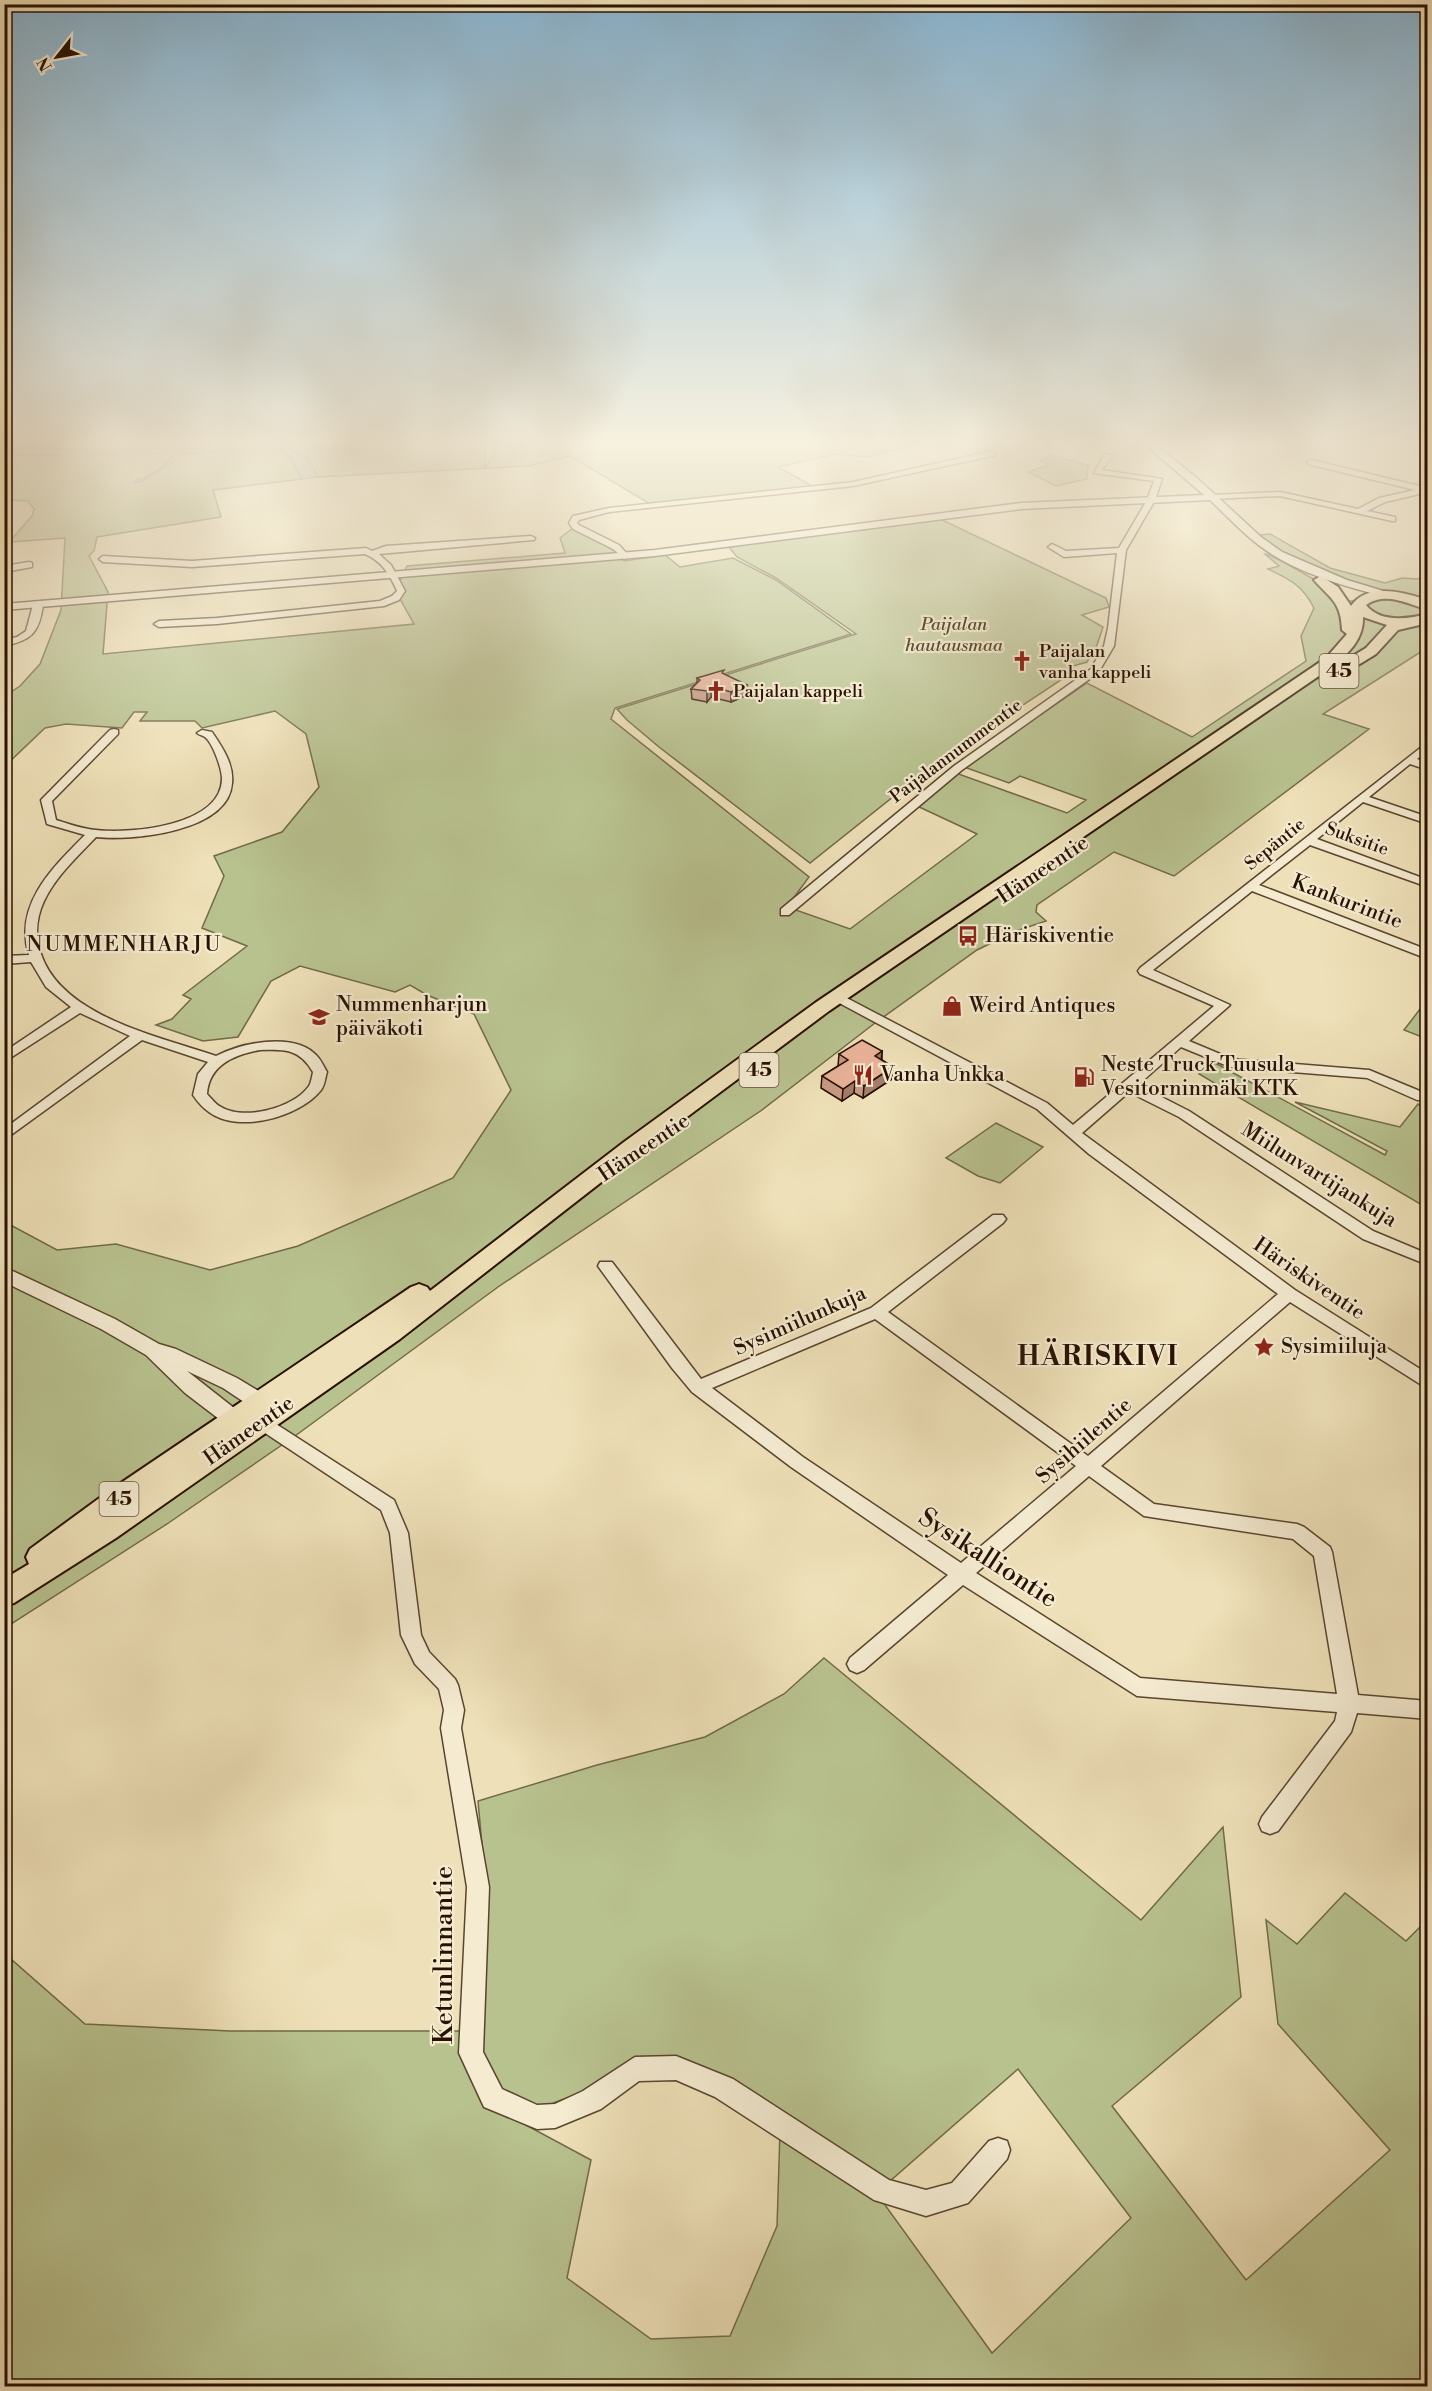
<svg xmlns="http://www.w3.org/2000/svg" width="1432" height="2391" font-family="'Libre Bodoni',serif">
  <rect width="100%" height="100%" fill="#eee0b8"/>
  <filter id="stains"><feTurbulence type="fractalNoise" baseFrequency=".00333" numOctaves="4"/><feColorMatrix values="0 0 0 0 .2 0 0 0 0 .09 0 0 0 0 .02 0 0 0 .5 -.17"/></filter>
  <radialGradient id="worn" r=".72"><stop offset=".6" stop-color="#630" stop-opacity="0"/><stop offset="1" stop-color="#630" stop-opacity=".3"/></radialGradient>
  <g fill="#b8c28f" stroke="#706a48" stroke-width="1.5">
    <path d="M368 442H480L485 446V467L494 456 495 442H924L869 457 836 454 778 467 816 488 650 504 570 456 528 466 318 477 306 456 305 449Z"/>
    <path d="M270 449 286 451 302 479 213 490 221 517 97 537 94 551 89 556 108 592 103 654 414 624 400 599 404 590 400 581 407 566 565 553 560 538 573 528 614 550 624 561 665 555 680 567 733 558 776 580 851 634 615 708 611 719 809 877 787 907 850 929 977 834 915 805 956 773 1067 813 1086 800 1020 776 1009 783 964 767 1087 683 1192 737 1306 661 1301 636 1314 608C1302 585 1291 580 1268 569L1279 566 1265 554C1272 555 1312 578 1320 583 1327 588 1334 596 1341 603L1393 593C1346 585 1295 565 1259 535L1270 534 1330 568 1385 583 1402 578 1418 579 1427 574V652L1419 653 1323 714 1369 729 1174 876 1114 852 1037 905 1036 912 1046 921 1016 931 977 950 875 1023 762 1110 498 1287 295 1436 167 1524 5 1628V1222L57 1250 116 1244 210 1270 298 1246 453 1178 511 1090 474 1014 427 995 410 985 395 992 300 966 271 981 238 1037 203 1041 156 1025 172 1019 191 999 183 995 247 946 202 928 224 876 214 856 282 832 319 787 306 734 275 711 202 728 195 721H140L147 712H134L122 728 66 724 45 728 5 766V696L20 686 40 664 61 610 65 538 9 542 32 516 34 509 28 501 5 500V455L176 453C167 463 151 479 138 479L140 482 173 462 180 454Z"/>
    <path d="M1050 455 1088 465 1087 479 1056 486 1029 472 1050 464 1040 461Z"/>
    <path d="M938 518 1106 598 1109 607 1082 615 1103 627 1097 645 1087 662 1073 666 1064 678 938 761 810 863 659 747 627 720 617 709 856 634 776 578 737 557 728 546Z"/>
    <path d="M1427 1000V1039L1404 1030Z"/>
    <path d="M1215 1063 1385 1155 1387 1151 1295 1102 1400 1127 1418 1104 1427 1109V1208L1199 1074Z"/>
    <path d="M996 1123 1043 1147 1000 1183 978 1176 946 1158Z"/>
    <path d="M824 1658 1141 1920 1223 1827 1241 1997 1112 2106 1246 2280 1390 2150 1278 2024 1266 1920 1297 1944 1345 1893 1406 1941 1427 1920V2386H5L4 1953 85 2024 230 2031H460L487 2104 591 2160 567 2278 651 2339 730 2336 777 2226 780 2132 880 2198 992 2353 1131 2218 1018 2069 890 2181 675 2057 540 2108 498 2089 479 2049 483 1856 478 1801 597 1765 705 1737 784 1694Z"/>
  </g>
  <path fill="#9cbbb8" stroke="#6e776e" stroke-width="1.5" d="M5 442H368L305 449 309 456 307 457 318 477 302 479 286 451 280 449 180 454 173 462 140 482H134L138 479C150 479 168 463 175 454L5 455Z"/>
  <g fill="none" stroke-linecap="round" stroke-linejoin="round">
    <path stroke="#62665c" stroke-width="1.5" d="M4 449H177L280 443 289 446 297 455 303 444 314 442"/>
    <g stroke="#5a452e" stroke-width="3">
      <g id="minor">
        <path d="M1395 442H1409L1428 447V451Z"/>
        <path d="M993 451 996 455 853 486 609 512 579 520 577 523 579 525 619 545 629 556 625 559 613 549 573 529 569 523 573 516 609 508 853 482Z"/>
        <path d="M1105 454 1112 456 1102 470 1162 479 1155 500 1126 550 1114 646 1098 673 962 770 789 915H781V909L954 766 1091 669 1104 646 1108 628 1117 553 1064 557 1048 547 1052 544 1066 551 1119 548 1147 500 1154 481 1094 473Z"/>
        <path d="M1311 460 1428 488V492L1385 502 1367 511 1395 517V521H1392L1280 496 1212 499 1208 497 1212 495 1280 492 1358 509 1379 498 1415 490 1308 464 1307 462Z"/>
        <path d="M531 536 535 538 534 540 379 554 391 565 405 591 399 600 384 606 217 624 159 627 154 624 159 621 217 618 380 601 392 596 397 591C390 575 382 561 365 554L192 567 103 562 99 559 103 556 192 561 366 548 372 551 386 546Z"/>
        <path d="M29 562 32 563V567L4 572V566Z"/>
        <path d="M38 602 43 605C39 633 32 640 4 646V640L17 637 26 631 33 605Z"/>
        <path d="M114 729 118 730V734L52 801 56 820C69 824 83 829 96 830 131 834 221 826 222 779 222 769 213 743 205 737 202 735 199 735 197 733L202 730 212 732C222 747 234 764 232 783 229 832 132 841 96 837 77 857 56 876 44 901 36 918 35 937 41 954 62 1017 161 1037 216 1056 241 1043 295 1031 317 1056 321 1060 324 1067 327 1072 325 1078 325 1085 321 1090 300 1117 238 1134 209 1112 203 1108 197 1101 193 1095L198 1074 208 1062 142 1040 4 1140V1129L130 1036 80 1013 4 1062V1052L71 1007 46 987 31 962 4 964V956L29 955C13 905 53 867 85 835L47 824 41 800 110 730ZM260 1050C285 1049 300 1049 313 1072 312 1077 311 1083 309 1086 294 1108 244 1121 221 1107 216 1105 211 1098 207 1094 209 1065 234 1055 260 1050Z"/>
        <path d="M1428 742V751L1417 759 1428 763V770L1410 764 1369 797 1428 817V824L1363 802 1317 839 1428 880V887L1310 845 1259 885 1428 950V959L1252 891 1153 970 1230 1005 1189 1041 1232 1059 1369 1070 1427 1094V1100H1417L1367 1078 1230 1067 1181 1047 1138 1085 1189 1111 1373 1231 1428 1254V1265L1363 1239 1179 1117 1129 1092 1082 1133 1295 1290 1428 1374V1389L1290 1302 1101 1466 1154 1504 1297 1524 1304 1527 1330 1547 1332 1552 1358 1695 1428 1701V1719L1357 1713 1351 1732 1278 1831 1270 1834 1262 1831 1259 1824 1262 1817 1335 1721 1337 1712 1137 1696 963 1585 864 1670 857 1673 850 1670 847 1664 850 1658 948 1575 791 1467 692 1392 672 1368 598 1266 600 1262H612L701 1379 871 1308 993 1215H1003L1006 1219 1003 1223 888 1312 1088 1456 1278 1294 1089 1154 1037 1109 830 998 831 995H841L1047 1103 1073 1125 1214 1006 1140 974 1138 971 1140 968ZM875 1319 1076 1466 961 1563 803 1457 712 1388ZM1089 1476 1144 1516 1293 1539 1314 1556 1337 1694 1140 1678 976 1573Z"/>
        <path d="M262 1415 394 1500 408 1533 421 1635 429 1652 455 1679 458 1685 464 1710 461 1728 489 1887 483 2052 502 2089 537 2105 555 2104 583 2091 635 2057 676 2056 733 2079 889 2180 926 2190 952 2183 989 2141 998 2138 1007 2141 1010 2150 1007 2159 968 2203 926 2216 874 2200 715 2097 676 2080 639 2081 601 2109 555 2128 537 2129 484 2107 459 2053 467 1887 441 1728 444 1710 439 1689 415 1664 401 1635 390 1533 381 1510 256 1427 253 1422 256 1417Z"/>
      </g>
    </g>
    <g stroke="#5a452e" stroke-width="3">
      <g id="tertiary">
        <path d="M1142 442H1152L1198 479 1261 537 1282 552 1347 580 1400 596 1395 599C1357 590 1306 576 1273 555 1249 540 1230 519 1210 500L1021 509 655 556 4 610V604L655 550 1021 503 1204 495Z"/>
        <path d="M4 1267 115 1319 159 1344 176 1349 237 1378 267 1396 270 1402 272 1422 269 1428 262 1430 245 1429 219 1419 185 1393 146 1355 101 1329 4 1282ZM187 1371 223 1388 250 1406 251 1413 234 1408Z"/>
      </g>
    </g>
    <g stroke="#291100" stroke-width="4">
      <path id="primary" d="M1321 576 1338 587 1351 606C1367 582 1404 592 1427 600L1428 610C1408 604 1386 591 1366 605 1380 623 1408 619 1428 614V623L1398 630 1376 654 1332 681H1322L1320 678 1322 675 1366 648 1387 625 1363 617C1364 639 1348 654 1332 667L829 1011 640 1152 400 1339 116 1538 14 1603 4 1606V1579L29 1564 26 1557 30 1549 109 1491 411 1287 419 1284 427 1287 430 1291 624 1142 815 1003 1326 658 1347 634 1342 630C1341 602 1331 599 1314 580Z"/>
    </g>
    <use href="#minor" fill="#f4ebd1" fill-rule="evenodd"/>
    <use href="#tertiary" fill="#f4ebd1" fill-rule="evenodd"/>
    <use href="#primary" fill="#eee0b8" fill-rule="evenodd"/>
  </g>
  <g fill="#c89984" stroke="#291100" stroke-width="1.5">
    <path d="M724 675 747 695 731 702 711 697 707 702 692 699 691 689 697 683V678Z"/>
    <path d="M882 1051V1060L893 1067 892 1079 863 1098 854 1093 842 1101 821 1088 822 1076 838 1066 839 1054Z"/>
  </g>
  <g fill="#a37d6b" stroke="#291100" stroke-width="1.5">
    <path d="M747 685V695L731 702V692Z"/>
    <path d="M711 686V697L707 702V691Z"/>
    <path d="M882 1051 881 1063 875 1056Z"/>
    <path d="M893 1067 892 1079 863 1098 864 1086Z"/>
    <path d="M855 1081 854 1093 842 1101 843 1089Z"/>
  </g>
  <g fill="#e9b299" stroke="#291100" stroke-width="1.5">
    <path d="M724 670 722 673 747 685 731 692 711 686 707 691 691 689 700 680 697 678Z"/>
    <path d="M862 1040 882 1051 875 1056 893 1067 864 1086 855 1081 843 1089 822 1076 848 1060 839 1054Z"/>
  </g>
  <linearGradient id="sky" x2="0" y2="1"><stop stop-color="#89b7d5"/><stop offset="0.57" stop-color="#f7f1df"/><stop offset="1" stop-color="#f7f1df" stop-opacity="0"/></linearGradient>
  <rect width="1432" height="777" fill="url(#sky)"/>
  <defs>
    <g id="church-bare" transform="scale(1.62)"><path d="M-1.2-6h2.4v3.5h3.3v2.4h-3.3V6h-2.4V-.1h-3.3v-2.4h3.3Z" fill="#8f2418" stroke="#f4ebd1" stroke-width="2.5" paint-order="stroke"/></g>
    <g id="bus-bare" transform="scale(1.62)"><path d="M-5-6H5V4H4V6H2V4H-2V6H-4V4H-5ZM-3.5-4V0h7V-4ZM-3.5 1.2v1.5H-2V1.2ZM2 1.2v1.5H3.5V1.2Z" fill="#8f2418" stroke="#f4ebd1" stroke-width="2.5" paint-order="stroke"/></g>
    <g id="shop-bare" transform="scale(1.62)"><path d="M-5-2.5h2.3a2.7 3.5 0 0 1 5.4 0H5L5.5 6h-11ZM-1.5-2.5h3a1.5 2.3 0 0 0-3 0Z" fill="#8f2418" stroke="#f4ebd1" stroke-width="2.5" paint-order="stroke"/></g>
    <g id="school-bare" transform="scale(1.62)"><path d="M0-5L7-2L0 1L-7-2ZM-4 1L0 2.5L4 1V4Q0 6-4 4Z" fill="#8f2418" stroke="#f4ebd1" stroke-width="2.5" paint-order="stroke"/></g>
    <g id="restaurant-bare" transform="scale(1.62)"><path d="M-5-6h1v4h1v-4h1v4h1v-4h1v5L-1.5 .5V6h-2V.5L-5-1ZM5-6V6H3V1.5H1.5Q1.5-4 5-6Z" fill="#8f2418" stroke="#f4ebd1" stroke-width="2.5" paint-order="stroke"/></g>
    <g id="fuel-bare" transform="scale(1.62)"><path d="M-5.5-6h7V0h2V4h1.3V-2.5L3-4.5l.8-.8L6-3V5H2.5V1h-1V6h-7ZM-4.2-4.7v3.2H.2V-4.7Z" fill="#8f2418" stroke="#f4ebd1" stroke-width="2.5" paint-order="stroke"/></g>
    <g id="sight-bare" transform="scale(1.62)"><path d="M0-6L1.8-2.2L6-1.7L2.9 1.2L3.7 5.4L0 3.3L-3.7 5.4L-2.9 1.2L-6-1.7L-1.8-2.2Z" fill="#8f2418" stroke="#f4ebd1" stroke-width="2.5" paint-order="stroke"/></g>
  </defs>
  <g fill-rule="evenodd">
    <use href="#church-bare" x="1022" y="661"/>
    <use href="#church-bare" x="716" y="691"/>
    <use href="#bus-bare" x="968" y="936"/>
    <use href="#shop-bare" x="952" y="1006"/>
    <use href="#school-bare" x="319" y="1017"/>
    <use href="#restaurant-bare" x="863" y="1075"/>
    <use href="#fuel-bare" x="1084" y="1077"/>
    <use href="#sight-bare" x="1264" y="1347"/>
  </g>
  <g text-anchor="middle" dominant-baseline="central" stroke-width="4.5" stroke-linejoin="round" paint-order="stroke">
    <g font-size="18" font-style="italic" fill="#5b4f32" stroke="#f4ebd1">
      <text x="954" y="624">Paijalan<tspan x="954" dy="21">hautausmaa</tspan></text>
    </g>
    <g font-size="18" fill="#291100" stroke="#f4ebd1" text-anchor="start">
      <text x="1039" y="651">Paijalan<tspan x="1039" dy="21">vanha kappeli</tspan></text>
      <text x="733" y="691">Paijalan kappeli</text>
    </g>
    <g font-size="18" fill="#291100" stroke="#f4ebd1">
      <text transform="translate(956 751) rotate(-37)">Paijalannummentie</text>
      <text transform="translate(1357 839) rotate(20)">Suksitie</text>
      <text transform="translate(1275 844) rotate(-39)">Sepäntie</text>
    </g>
    <g fill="#f4ebd1" stroke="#66523f" stroke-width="1.5">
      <rect x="1319.5" y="654" width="39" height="34" rx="4.5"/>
      <rect x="739.5" y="1053" width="39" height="34" rx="4.5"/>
      <rect x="99.5" y="1482" width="39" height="34" rx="4.5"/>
    </g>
    <g font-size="20" font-weight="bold" fill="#291100">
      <text x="1339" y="671">45</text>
      <text x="759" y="1070">45</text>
      <text x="119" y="1499">45</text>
    </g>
    <g font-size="21" fill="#291100" stroke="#f4ebd1">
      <text transform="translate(1043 870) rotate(-34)">Hämeentie</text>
      <text transform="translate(1347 902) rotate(21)">Kankurintie</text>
      <text transform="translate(644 1148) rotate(-34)">Hämeentie</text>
      <text transform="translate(1319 1175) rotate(32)">Miilunvartijankuja</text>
      <text transform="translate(1309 1279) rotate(34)">Häriskiventie</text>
      <text transform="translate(800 1321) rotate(-24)">Sysimiilunkuja</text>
      <text transform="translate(249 1431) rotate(-35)">Hämeentie</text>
      <text transform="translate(1084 1441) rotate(-41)">Sysihiilentie</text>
    </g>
    <g font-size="21" fill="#291100" stroke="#f4ebd1" text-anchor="start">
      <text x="985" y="936">Häriskiventie</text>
      <text x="336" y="1005">Nummenharjun<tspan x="336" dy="24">päiväkoti</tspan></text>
      <text x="969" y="1006">Weird Antiques</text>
      <text x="1101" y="1065">Neste Truck Tuusula<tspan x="1101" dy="24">Vesitorninmäki KTK</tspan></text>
      <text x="880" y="1075">Vanha Unkka</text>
      <text x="1281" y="1347">Sysimiiluja</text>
    </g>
    <g font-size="22" letter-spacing="1.5" fill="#291100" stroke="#f4ebd1">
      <text x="124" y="944">NUMMENHARJU</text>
    </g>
    <g font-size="26" fill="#291100" stroke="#f4ebd1">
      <text transform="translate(988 1558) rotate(33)">Sysikalliontie</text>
      <text transform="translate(444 1955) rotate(-90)">Ketunlinnantie</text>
    </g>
    <g font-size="27" font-weight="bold" letter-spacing="1.5" fill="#291100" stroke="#f4ebd1">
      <text x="1098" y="1357">HÄRISKIVI</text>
    </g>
  </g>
  <rect width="1432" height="2391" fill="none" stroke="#eee0b8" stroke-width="24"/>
  <rect x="6" y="6" width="1420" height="2379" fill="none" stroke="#291100" stroke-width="3"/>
  <rect x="12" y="12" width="1408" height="2367" fill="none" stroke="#291100" stroke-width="1.5"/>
  <g transform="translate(57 57) rotate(239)" stroke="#f4ebd1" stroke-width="4.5" paint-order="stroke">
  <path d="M0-4.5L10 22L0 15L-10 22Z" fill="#291100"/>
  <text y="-9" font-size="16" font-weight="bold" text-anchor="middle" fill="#291100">N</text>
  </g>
  <rect width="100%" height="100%" filter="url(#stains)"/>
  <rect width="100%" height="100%" fill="url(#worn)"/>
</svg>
